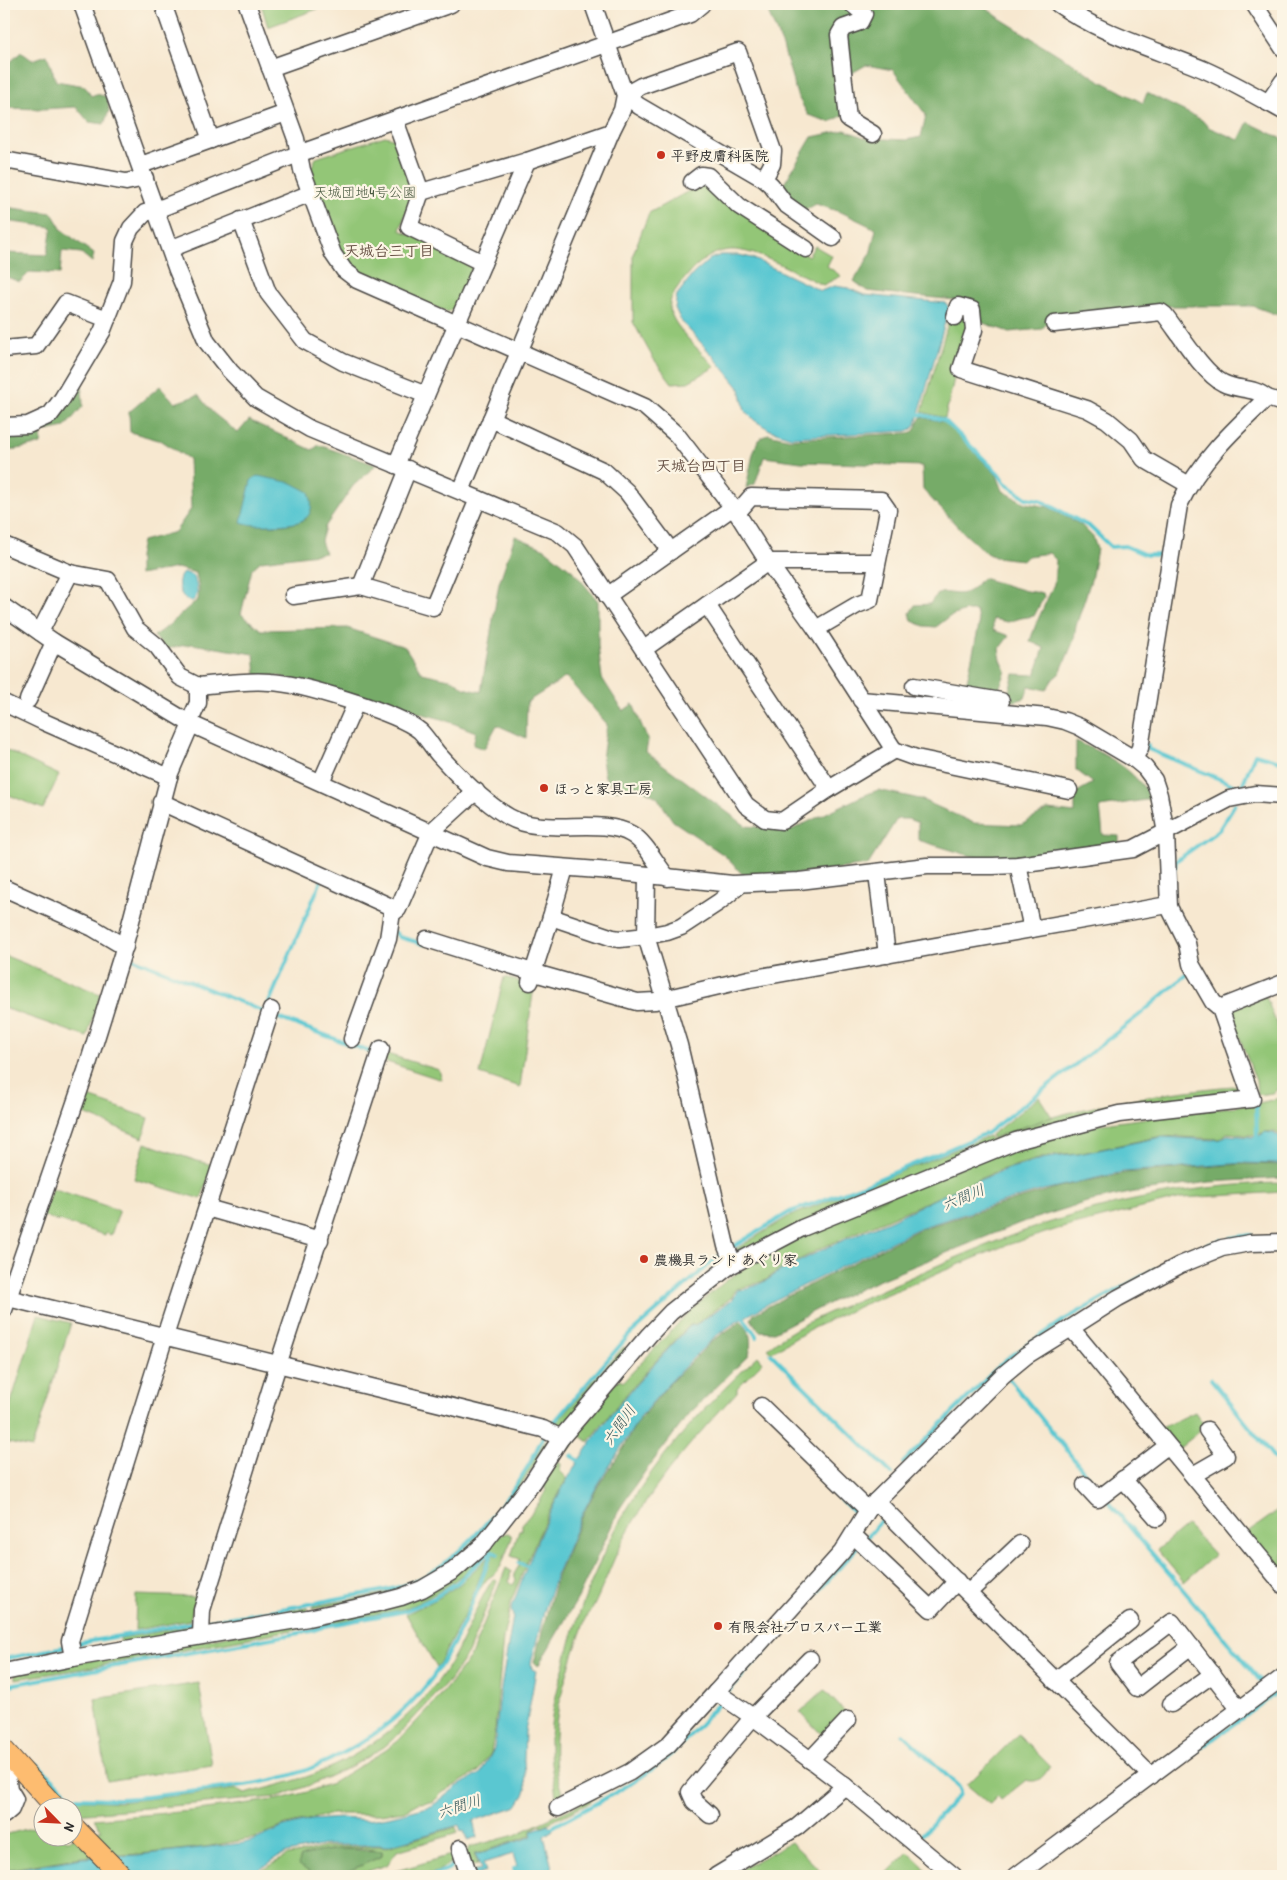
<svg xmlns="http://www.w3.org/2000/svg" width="1287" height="1880" font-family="'Patrick Hand','Klee One',sans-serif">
  <rect width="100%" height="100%" fill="#fcf5e5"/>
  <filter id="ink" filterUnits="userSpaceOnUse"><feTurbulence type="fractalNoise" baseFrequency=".02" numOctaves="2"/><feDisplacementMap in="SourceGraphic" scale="10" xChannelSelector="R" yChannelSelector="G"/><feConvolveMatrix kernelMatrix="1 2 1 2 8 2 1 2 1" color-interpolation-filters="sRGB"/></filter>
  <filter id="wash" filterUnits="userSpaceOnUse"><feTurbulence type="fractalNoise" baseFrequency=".0096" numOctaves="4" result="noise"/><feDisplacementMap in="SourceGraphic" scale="20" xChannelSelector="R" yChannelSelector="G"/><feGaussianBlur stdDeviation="1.12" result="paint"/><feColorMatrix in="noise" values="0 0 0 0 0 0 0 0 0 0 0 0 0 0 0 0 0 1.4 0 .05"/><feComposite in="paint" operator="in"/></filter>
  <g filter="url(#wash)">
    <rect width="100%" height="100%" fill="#f7e8d0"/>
    <g fill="#93c677" stroke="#5f7851">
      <path d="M261 4H331L268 27Z"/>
      <path d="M385 136 396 139 413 193 400 230 474 263 456 308 446 312 360 274 344 260 337 245 309 172 316 158Z"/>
      <path d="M707 181 808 256 815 246 832 256 827 266 841 276 823 285C800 275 755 248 730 250 714 251 702 260 691 271 684 280 672 291 670 303 666 322 703 353 715 367L688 382 672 383 653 358 633 322V254L649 213Z"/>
      <path d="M953 306 969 314 971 328 956 370 945 418 922 412Z"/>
      <path d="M4 749 59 775 43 809 4 793Z"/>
      <path d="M6 956 100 994 87 1037 4 1008V961Z"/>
      <path d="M504 977 534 986 520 1087 480 1074Z"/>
      <path d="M1265 994 1283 1041V1086L1272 1093 1257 1095 1256 1081 1229 1009Z"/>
      <path d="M387 1054 439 1070 442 1080 384 1061Z"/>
      <path d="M1244 1085 1248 1095 1094 1117 742 1253 736 1249 788 1217 989 1136 991 1140C1013 1132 1034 1122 1056 1116 1118 1100 1181 1090 1244 1085Z"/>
      <path d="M83 1095 149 1118 143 1138 77 1111Z"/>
      <path d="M1283 1096V1137C1269 1126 1265 1135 1252 1135 1244 1136 1235 1133 1227 1133L1220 1139 1162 1136 1077 1154 1049 1156 1000 1170 826 1246 778 1271 766 1280 746 1287 736 1289 732 1297 696 1324 690 1325C654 1362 619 1400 589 1442L580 1436 568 1451 565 1449 582 1424H586L597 1410 595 1407 619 1379 623 1382 692 1309 727 1280 784 1240 976 1161 1080 1127 1259 1103 1280 1098Z"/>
      <path d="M1039 1097 1052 1117 992 1138 991 1135Z"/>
      <path d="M145 1143 197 1161 213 1165 201 1199 134 1179Z"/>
      <path d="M1283 1183V1192L1182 1198 1058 1229 1004 1246 871 1301 811 1329 772 1352 768 1348C802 1320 846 1306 886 1288 934 1267 981 1246 1030 1229 1111 1201 1198 1184 1283 1183Z"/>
      <path d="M52 1188 118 1210 119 1212 111 1235 106 1233 105 1235 42 1216Z"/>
      <path d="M38 1315 71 1323 32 1448 4 1442V1425Z"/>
      <path d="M624 1347 629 1352 563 1428 553 1426Z"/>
      <path d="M758 1356 763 1362 737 1388V1392C698 1434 661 1475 632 1524 616 1550 606 1581 593 1608L587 1615C567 1672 540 1739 564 1798L559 1801 556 1796C554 1780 550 1764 550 1748 549 1719 557 1690 565 1662 577 1613 600 1555 626 1511 660 1453 709 1402 758 1356Z"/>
      <path d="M1195 1412 1204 1425 1199 1429V1432L1176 1451 1159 1429Z"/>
      <path d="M553 1438 484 1539 417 1589 313 1609 314 1606C346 1600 388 1596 418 1583 469 1562 518 1488 545 1441L548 1442Z"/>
      <path d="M558 1461 561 1464 560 1471 567 1478 547 1516 526 1564 519 1562 520 1559 511 1556 519 1531 522 1530V1524C531 1514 540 1503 546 1490L543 1485Z"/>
      <path d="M1283 1507V1581L1247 1533Z"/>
      <path d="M1187 1525 1215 1555 1184 1582 1157 1550Z"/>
      <path d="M508 1533 511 1535 512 1538 501 1566 496 1573 487 1579 477 1593 493 1554 498 1556 499 1553 490 1550C463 1576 439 1595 404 1609L82 1669 15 1679V1674L388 1607 502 1534Z"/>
      <path d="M488 1557 466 1612 437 1668 406 1614 437 1599 460 1584Z"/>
      <path d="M520 1564 525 1567 512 1599 503 1638 495 1729 491 1753 479 1771 442 1793 433 1802 418 1803 404 1811 380 1814H332L286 1825 255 1838 205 1847 140 1854 82 1857 4 1870V1835L42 1825V1838H64L67 1840 101 1830 94 1819 191 1811 280 1799 307 1792 332 1783 386 1750 398 1741 436 1701 470 1658 506 1568 511 1571 509 1582 513 1585 516 1580 514 1574Z"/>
      <path d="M493 1579 497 1581 468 1653 449 1681 401 1732 384 1747 352 1766 313 1784 277 1797 75 1814 73 1812 72 1808 68 1807 52 1791 72 1799 120 1802 236 1789 245 1794C264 1789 284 1784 303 1778 359 1760 410 1721 444 1673 464 1644 473 1609 493 1579Z"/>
      <path d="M136 1595 196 1597 190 1620 135 1630Z"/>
      <path d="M308 1608 307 1612 212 1630 207 1624Z"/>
      <path d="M193 1626V1631L121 1645 120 1638Z"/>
      <path d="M199 1683 212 1765 107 1781 95 1699Z"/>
      <path d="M824 1690 847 1714 824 1737 800 1712Z"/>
      <path d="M1018 1734 1050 1766C1044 1776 1039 1784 1026 1780L1001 1800 998 1796 990 1804 988 1803 967 1785Z"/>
      <path d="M597 1796 587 1804 543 1826 539 1825 533 1829 530 1836 479 1853H474L478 1864 469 1866 466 1852 470 1847 515 1835Z"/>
      <path d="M456 1827 458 1833 397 1851 387 1865 352 1876H338L382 1856V1851C356 1846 326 1848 301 1857L299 1865 311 1873 308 1876H253L288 1855 303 1853 325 1847 380 1846 384 1848Z"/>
      <path d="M791 1842 826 1876H740L736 1872Z"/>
      <path d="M908 1852 923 1866 927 1876H884Z"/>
      <path d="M451 1855H457L458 1857 437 1872 422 1876H379Z"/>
    </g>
    <g fill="#76ab68" stroke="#506b4a" fill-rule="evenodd">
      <path d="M773 4H847L860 12 841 27 844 115 830 122 808 115 797 95 783 47 767 10Z"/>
      <path d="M858 4H981L1001 19 1099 80 1143 103 1147 93 1202 120 1208 127 1239 140 1248 122 1283 139V317L1253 306H1152L1049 320 1042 329 1009 332 980 322V309L955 300 867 291 854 281 870 255 876 229 843 213 816 204 804 211 787 198 782 187 812 137 845 130 866 138 906 140 921 137 926 115 893 70 866 65 845 77 841 37 864 24Z"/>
      <path d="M21 52 32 60 47 55 56 81 85 86 91 96 96 94 108 97 109 111 104 124 89 122 76 107 43 109 4 108V68Z"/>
      <path d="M4 207 52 213 62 230 94 254 92 262 81 253 62 251 60 274 30 272 20 282 4 276V258L6 253 47 255 52 227 4 221Z"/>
      <path d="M82 385 83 406 65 427 42 432 41 444 4 452V436C43 431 58 415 82 385Z"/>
      <path d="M160 386 175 403 198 395 213 413 238 433 249 420 312 450 319 445 376 465 353 486 325 527 321 541 325 553 261 561 252 569 241 614 261 630 347 628 405 647 422 673 454 680 464 688 481 692 499 583 515 536 545 549 574 572 598 601V646L602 678 623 711 633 704 648 741 646 752 746 826 791 830 860 797 878 790 920 799 974 823 1021 825 1048 810 1075 813V793L1093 783 1076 770V741C1110 757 1132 767 1152 799L1100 807 1103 835 1119 836V843L991 862 918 840V823L908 819H897L868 865 774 877 742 874 724 855 673 821 657 797 636 786 615 790 605 777 602 759 607 724 566 677 527 702 526 738 497 725 484 749 473 745 476 732 442 719 278 676 256 675 254 654 192 644 165 649 154 636C171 626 182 611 198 600L199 590 196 573 177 568 139 575V556L142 541 175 532 191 509 189 459 162 441 130 432 129 412ZM255 477 306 519C287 528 262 526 242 522L251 481Z"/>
      <path d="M921 417 944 422 997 475 1003 491 1025 503 1048 507 1081 525 1093 537 1097 549 1091 580 1076 626 1074 640 1060 673 1053 679 1046 690 1029 686 1025 698 1016 701H1006L1014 674 1035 675 1044 648 1030 641 1036 624 1054 584 1056 560 1049 553 1028 556 1023 560 995 557 985 552 964 533 923 490 922 466 801 462 764 457 755 484 746 488 753 454 758 440 768 434 791 439 909 433 914 431Z"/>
      <path d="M982 578 1026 591 1043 593 1044 597 1034 616 1021 618 1008 622 993 619V630L1009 636 999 649 1001 660 1006 671 997 695 939 682 967 681 979 625 976 611H965L949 617 936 627 924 626 912 621 910 613 915 605 930 604C941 584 949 597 964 593 972 591 977 584 982 578Z"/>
      <path d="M1244 1164 1283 1165V1178L1210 1182 1135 1192 1087 1202 1020 1223 882 1279 837 1299 774 1332 759 1331 751 1319 754 1314 780 1300 920 1229 1059 1187 1125 1173Z"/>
      <path d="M741 1321C751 1328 752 1343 749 1355L690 1413 644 1473 620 1508 578 1598 538 1666 534 1662 556 1579 584 1512 598 1486 624 1447 635 1425 669 1384 712 1341Z"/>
      <path d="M341 1849 382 1851V1856L338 1876H308L311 1873 298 1865 301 1857 317 1852Z"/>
    </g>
    <g fill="#5ac7d1" stroke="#42797e">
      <path d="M721 255H739L752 258 821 291 834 286 848 288 864 295 946 303 949 308 916 424 912 429 907 431 791 437 770 430 754 420 745 411 740 389 714 357 681 321 675 308 677 295 693 274 710 259Z"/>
      <path d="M258 476 292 483 309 492C319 523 296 524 273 525 262 525 251 526 241 522L251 481 255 477Z"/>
      <path d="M184 572 194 576C196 585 201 596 191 602 179 598 174 580 184 572Z"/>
      <path d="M1265 1132 1273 1133 1283 1138V1164L1244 1163 1123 1172 1043 1190 919 1228 773 1301 733 1324 716 1336 696 1355 668 1384 640 1417 597 1486 583 1512 555 1578 544 1612 531 1663 532 1669 536 1671 525 1731 524 1760 526 1789 524 1795 517 1806 473 1821 477 1837 467 1840 464 1830 461 1831 459 1825 384 1847 380 1845H325L287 1853 275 1859 251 1876H4V1871L82 1858 138 1855 244 1843 257 1839 284 1827 311 1820 342 1818 367 1820 388 1817 432 1806 458 1786 481 1773 494 1749 500 1694 513 1616 511 1610C531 1553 554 1495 589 1445 618 1402 654 1364 690 1326L696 1325 734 1298 737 1290 747 1289 766 1281 780 1271 830 1246 891 1220 945 1194 1004 1170 1046 1158 1079 1154 1162 1137 1212 1140 1221 1139 1227 1135 1252 1137 1259 1136Z"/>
      <path d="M549 1824 553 1830 544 1836 554 1876H520L513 1854 483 1863 486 1872 475 1876 473 1871 481 1869 475 1853 479 1854 531 1837 533 1830Z"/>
    </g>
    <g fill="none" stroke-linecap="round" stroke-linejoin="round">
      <g stroke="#5ac7d1" stroke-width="4">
        <path d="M1278 51 1283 60"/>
        <path d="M914 413 944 420 999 474 1005 483 1026 498 1040 500 1090 527 1111 547 1125 546 1146 555H1164"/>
        <path d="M1148 745V749L1241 788 1240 792"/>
        <path d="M1241 788 1255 754 1283 762"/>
        <path d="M1175 867 1176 861 1219 830 1235 804"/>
        <path d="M395 932 399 937 424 944"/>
        <path d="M125 955 267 1013"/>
        <path d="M268 1005 321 881"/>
        <path d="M273 1016 373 1053V1054"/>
        <path d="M1256 1101 1257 1139"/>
        <path d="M1231 1238 1251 1235"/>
        <path d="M731 1248 790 1212 862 1186 987 1133 1138 1016 1190 972"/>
        <path d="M1200 1248 1221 1240"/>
        <path d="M743 1317 757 1337"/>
        <path d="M771 1354 892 1474"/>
        <path d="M1008 1378C1037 1412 1064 1447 1092 1482"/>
        <path d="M1211 1379 1283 1469"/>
        <path d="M549 1428 629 1335 704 1269 723 1253"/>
        <path d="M572 1456 583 1464"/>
        <path d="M903 1463 1004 1361 1064 1320 1155 1269"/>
        <path d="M835 1494 853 1511 857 1506"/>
        <path d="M1106 1499 1263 1684"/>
        <path d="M865 1540 883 1518 885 1520"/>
        <path d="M519 1563 531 1568"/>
        <path d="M205 1621C254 1614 302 1606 351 1596 375 1592 402 1589 424 1577 464 1554 503 1507 527 1468 534 1457 538 1445 545 1434"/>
        <path d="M75 1644 198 1622"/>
        <path d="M4 1659 68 1646"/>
        <path d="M4 1686 311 1631 325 1626 405 1611 434 1598 458 1582 490 1551 498 1554"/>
        <path d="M726 1694 858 1547"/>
        <path d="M903 1734 960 1788V1794L917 1840"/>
        <path d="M36 1765 37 1764 73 1798C88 1798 103 1799 118 1799 142 1799 166 1794 190 1792 229 1787 271 1784 309 1769 356 1750 401 1720 432 1678 460 1640 475 1595 492 1552"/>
        <path d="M1146 1788 1283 1688"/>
        <path d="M1112 1814 1129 1802"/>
        <path d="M547 1830C586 1808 628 1789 663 1761 685 1744 703 1720 722 1700"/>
        <path d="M514 1869 523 1867"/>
        <path d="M514 1873 524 1870"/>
        <path d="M432 1876 448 1869 458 1860 459 1862"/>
      </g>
    </g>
  </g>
  <g filter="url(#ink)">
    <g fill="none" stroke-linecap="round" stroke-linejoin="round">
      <g stroke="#4a4744" stroke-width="19">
        <g id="minor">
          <path d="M82 4 177 270 207 342 230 371 256 398 310 429 558 532 575 546 746 805 765 819 782 821 829 789 894 750 816 629 768 562 737 513 677 435 645 407 357 280 344 270 333 254 302 170 296 139 247 4"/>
          <path d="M163 4 211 140"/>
          <path d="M852 4 864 14 860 22 843 28 839 35 848 119 873 134"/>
          <path d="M1058 4C1102 35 1155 49 1205 70 1232 82 1258 97 1283 111"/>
          <path d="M1254 4 1283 48"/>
          <path d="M270 68 451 4"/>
          <path d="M1268 103 1283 81"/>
          <path d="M395 120 421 192 409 227 483 263"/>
          <path d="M4 160 126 182 145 178"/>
          <path d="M141 165 286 113"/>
          <path d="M764 179 772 164 773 151 738 52 641 86 625 95 639 106 764 179 771 185 785 204 833 238"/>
          <path d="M692 182 701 175 708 176 739 206 806 249"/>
          <path d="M421 192 527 161 611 132"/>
          <path d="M241 220 268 293 305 341 343 362 426 395"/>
          <path d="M170 249 311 193"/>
          <path d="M955 317 958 306 972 310 974 330 961 369 1087 409 1107 420 1131 440 1144 459 1189 485"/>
          <path d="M1054 324 1161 312 1165 315C1179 333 1204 374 1223 383 1238 391 1253 386 1267 398"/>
          <path d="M4 349 36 346 66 303 107 319"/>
          <path d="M491 419 604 471 627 492 671 551"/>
          <path d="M4 426 28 425 50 415 62 399 102 332 122 281 125 241 131 228 145 213 156 210 298 154 690 14 702 4"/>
          <path d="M396 465 527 161"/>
          <path d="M408 469 361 586 433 607 478 499"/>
          <path d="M461 491 611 132 622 110 625 95 593 4"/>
          <path d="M737 513 751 497 881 500 888 510 870 600 857 605 816 629"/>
          <path d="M4 545 70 573 108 580 135 628 157 646 180 677 198 686C222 684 246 680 270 682 299 683 399 713 420 731 427 738 432 747 439 755 459 777 483 802 509 817 544 837 600 816 631 834 647 843 656 865 668 878"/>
          <path d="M293 596 361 586"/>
          <path d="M607 596 732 508"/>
          <path d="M707 605 829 789"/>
          <path d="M4 607 54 642 191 724 487 858 508 863 611 871 732 884 799 881 927 866H993L1018 865 1133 849 1229 799 1255 794 1283 796"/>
          <path d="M40 632 70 573"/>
          <path d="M644 649 768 562H877"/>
          <path d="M914 686 1001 701"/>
          <path d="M28 700 54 642"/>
          <path d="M4 703 44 722 169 777"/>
          <path d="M189 723 198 703V686"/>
          <path d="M894 750 916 758 1069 790"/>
          <path d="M1134 759 1140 748 1179 505C1199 462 1233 430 1267 398L1283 403"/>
          <path d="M321 782 356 703"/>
          <path d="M161 802 389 906 394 912 398 909 431 832 476 791"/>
          <path d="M1018 865 1032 929"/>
          <path d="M565 868 551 917 613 938 620 939 646 936 667 932 681 927 719 902 741 884"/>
          <path d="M877 873 887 955"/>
          <path d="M4 888 93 928 125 947"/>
          <path d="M427 939 542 975 637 1002 655 1001 749 979 1168 905"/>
          <path d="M530 982 551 917"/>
          <path d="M1220 1008 1283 983"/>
          <path d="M352 1039 388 939 392 912"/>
          <path d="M207 1208 320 1240"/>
          <path d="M728 1267 802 1228 1016 1141 1119 1114 1252 1099 1220 1008 1213 1002 1191 964 1187 943 1169 907 1166 833 1159 795 1154 780 1145 768 1134 759 1080 727 1065 721 1047 717 861 700"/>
          <path d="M4 1297 543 1429 561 1438"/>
          <path d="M4 1310 86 1071 122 955 170 773 191 724"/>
          <path d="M1071 1328 1118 1298 1180 1265 1222 1248 1250 1243 1283 1242"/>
          <path d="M761 1406 868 1510"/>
          <path d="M1193 1475 1226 1456 1207 1430"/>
          <path d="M1123 1479 1157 1518"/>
          <path d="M1085 1485 1098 1499 1167 1446"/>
          <path d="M876 1501 1151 1776"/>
          <path d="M853 1535 931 1609 957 1581"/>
          <path d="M969 1592 1020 1544"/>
          <path d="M201 1635 202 1610 277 1368 381 1049"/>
          <path d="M1191 1646 1137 1688 1118 1663 1172 1622 1240 1710"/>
          <path d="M73 1658 70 1641 165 1336 271 1010"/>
          <path d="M4 1672 73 1658 308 1618 374 1604 401 1597 422 1589 453 1571 483 1545 531 1484 561 1438 649 1335 671 1312 728 1267 730 1256 726 1246 679 1045 646 936 647 875"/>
          <path d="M1055 1681 1130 1621"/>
          <path d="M1171 1704 1213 1674"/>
          <path d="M810 1760 848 1720"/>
          <path d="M558 1808 630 1772 668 1745 716 1692"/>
          <path d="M4 1815 11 1809 15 1799 9 1789 7 1775 17 1764"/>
          <path d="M710 1815 694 1801 690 1792 753 1717 810 1659"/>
          <path d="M460 1848 469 1876"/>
          <path d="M716 1876 797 1827 845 1786"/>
          <path d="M954 1876 845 1786 753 1717 716 1692 842 1552 868 1510 876 1501 1003 1375 1026 1356 1071 1328 1283 1585"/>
          <path d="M1016 1876 1283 1677"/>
        </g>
      </g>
      <g stroke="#4a4744" stroke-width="22">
        <g id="major">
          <path d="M4 1750 56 1808"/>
          <path d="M72 1825 122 1876"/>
        </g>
      </g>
      <use href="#minor" stroke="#fff" stroke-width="16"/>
      <use href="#major" stroke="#fdbc70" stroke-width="20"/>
    </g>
  </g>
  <g fill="#c8321e" stroke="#fcf5e5" stroke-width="2">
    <circle cx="661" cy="155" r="5"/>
    <circle cx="544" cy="788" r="5"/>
    <circle cx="644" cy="1259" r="5"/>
    <circle cx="718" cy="1626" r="5"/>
  </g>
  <g text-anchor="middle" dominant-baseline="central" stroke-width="4.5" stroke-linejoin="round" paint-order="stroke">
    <g font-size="14" font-weight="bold" fill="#2b2b2b" stroke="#fcf5e5" text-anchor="start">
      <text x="671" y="155">平野皮膚科医院</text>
      <text x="554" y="788">ほっと家具工房</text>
      <text x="654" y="1259">農機具ランド あぐり家</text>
      <text x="728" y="1626">有限会社プロスパー工業</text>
    </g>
    <g font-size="14" fill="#4a5a42" stroke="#fcf5e5">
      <text x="365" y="191">天城団地4号公園</text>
    </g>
    <g font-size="15" font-weight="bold" fill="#665044" stroke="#fcf5e5">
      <text x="389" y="250">天城台三丁目</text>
      <text x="701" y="465">天城台四丁目</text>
    </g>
    <g font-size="15" font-style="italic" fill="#395a5d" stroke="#fcf5e5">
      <text transform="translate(963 1197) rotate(-23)">六間川</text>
      <text transform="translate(619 1425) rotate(-55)">六間川</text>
      <text transform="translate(459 1806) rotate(-18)">六間川</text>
    </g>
  </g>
  <rect width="1287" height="1880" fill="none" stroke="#fcf5e5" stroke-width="20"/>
  <g transform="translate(58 1822) rotate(114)"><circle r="24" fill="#fcf5e5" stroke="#a8a49b"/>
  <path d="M0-4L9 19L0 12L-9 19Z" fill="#c8321e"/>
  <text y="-8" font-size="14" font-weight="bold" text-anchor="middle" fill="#2b2b2b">N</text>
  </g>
</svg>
